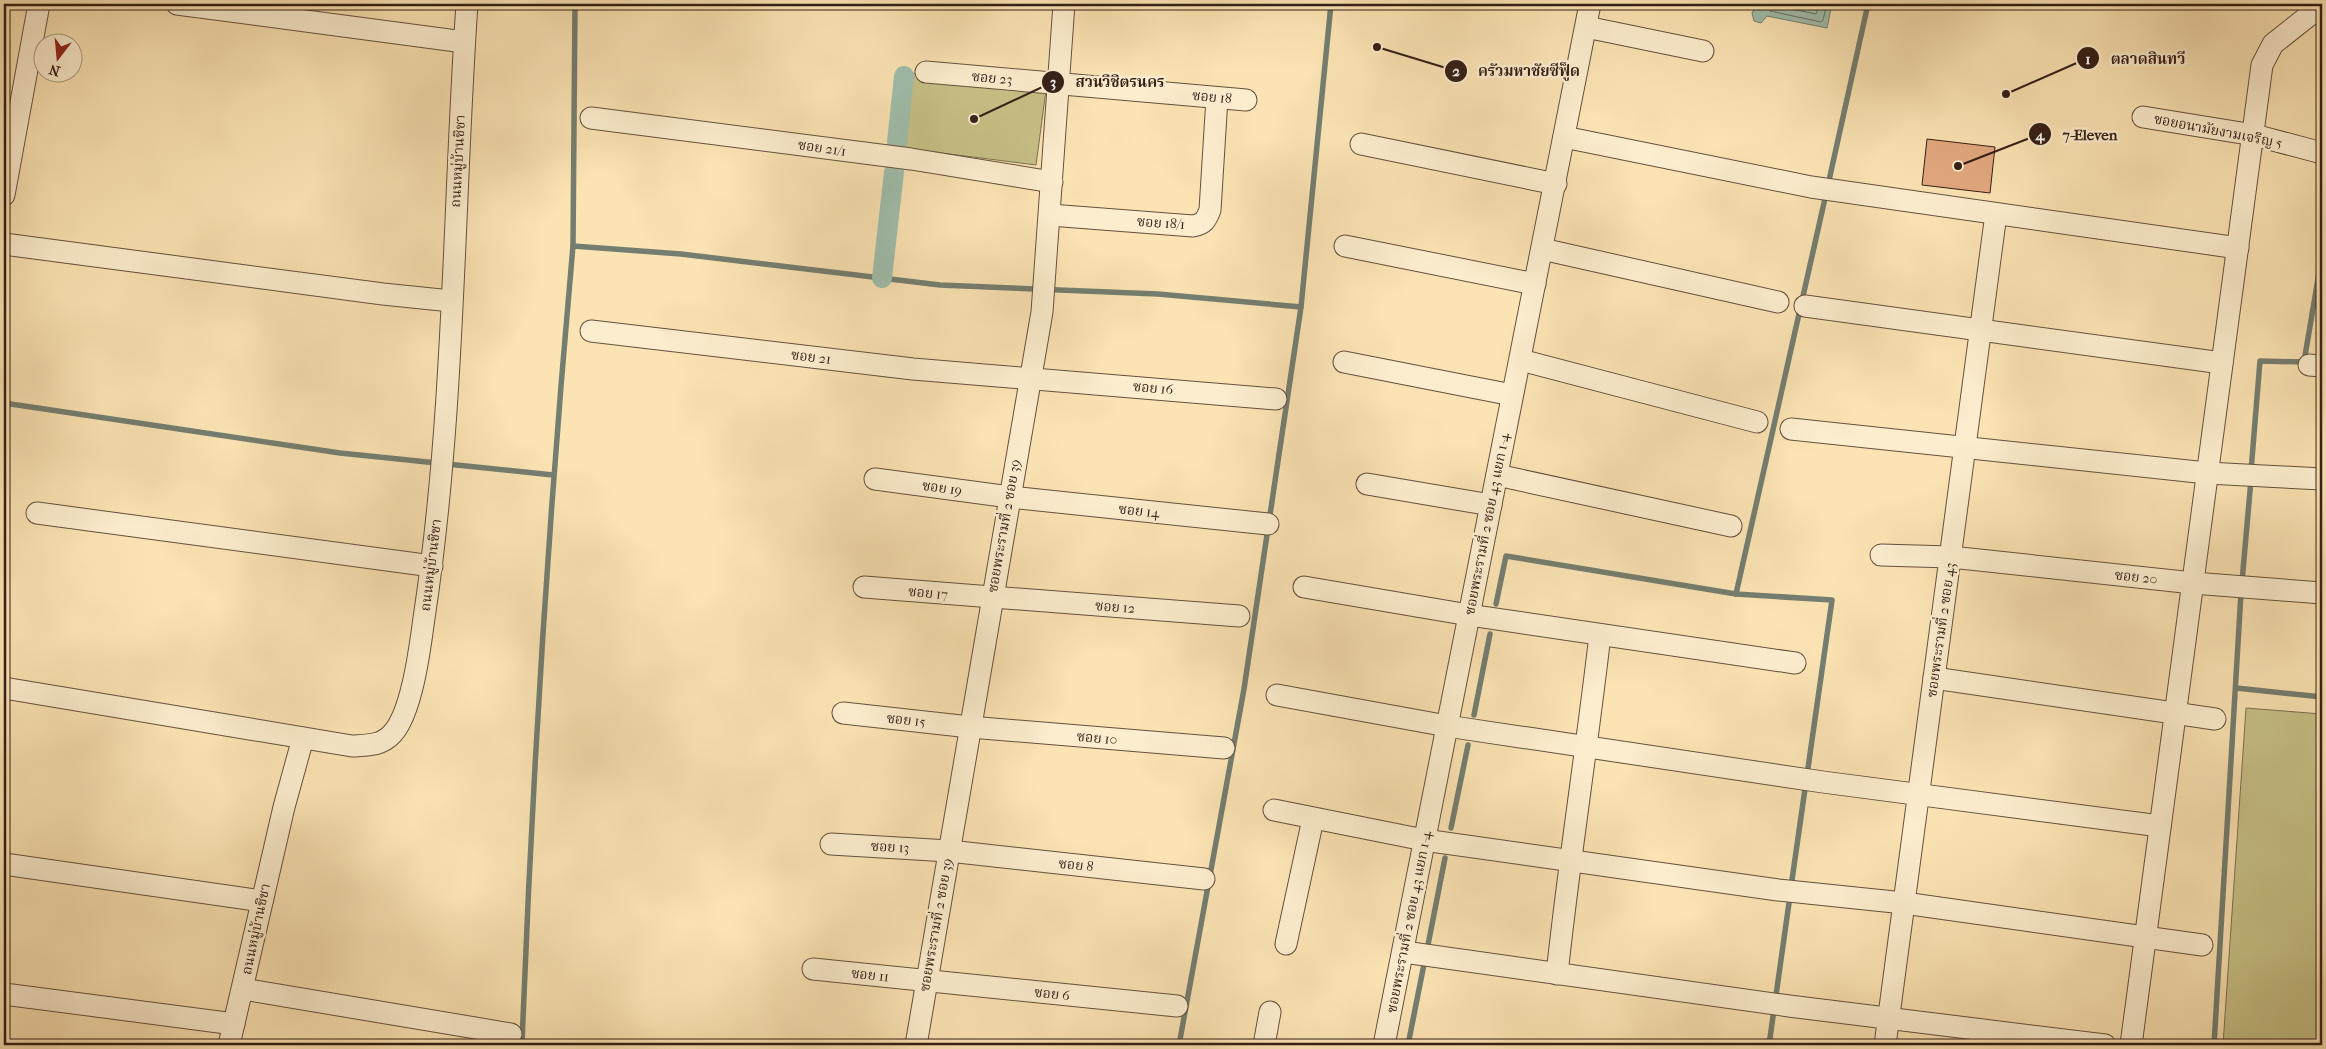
<svg xmlns="http://www.w3.org/2000/svg" width="2326" height="1049" font-family="'IM FELL French Canon','Noto Serif Thai',serif">
  <rect width="100%" height="100%" fill="#fbe3b3"/>
  <filter id="stains"><feTurbulence type="fractalNoise" baseFrequency=".004" numOctaves="4"/><feColorMatrix values="0 0 0 0 .2 0 0 0 0 .09 0 0 0 0 .02 0 0 0 .5 -.17"/></filter>
  <radialGradient id="worn" r=".72"><stop offset=".6" stop-color="#630" stop-opacity="0"/><stop offset="1" stop-color="#630" stop-opacity=".3"/></radialGradient>
  <g fill="#c7c187" stroke="#7e704f">
    <path d="M911 73 1046 90 1036 165 902 148Z"/>
    <path d="M2246 708 2322 714V1045H2223Z"/>
  </g>
  <path fill="#9fbeac" stroke="#747e70" d="M1764 4H1832L1827 28 1767 16 1761 23 1754 21 1752 13 1755 8 1762 9Z"/>
  <g fill="none" stroke-linecap="round" stroke-linejoin="round">
    <g stroke="#6a6e62" stroke-width="1">
      <path d="M1768 4 1770 11 1821 22 1823 20 1827 4"/>
      <path d="M1775 4 1776 6 1816 14 1820 4"/>
    </g>
    <g stroke="#747e70" stroke-width="5.5">
      <path d="M1828 185 1868 4"/>
      <path d="M573 246 575 4"/>
      <path d="M4 403 340 453 553 475"/>
      <path d="M2251 471 2260 361 2304 362 2322 255"/>
      <path d="M1736 594 1826 194"/>
      <path d="M1496 604 1506 556 1736 594 1832 600 1791 887"/>
      <path d="M2236 688 2322 697"/>
      <path d="M1474 715 1490 634"/>
      <path d="M1451 828 1468 745"/>
      <path d="M1427 950 1445 858"/>
      <path d="M522 1045C532 778 549 512 573 246L681 254 940 285 1158 294 1301 307"/>
      <path d="M1179 1045 1244 689 1301 307 1331 4"/>
      <path d="M1408 1045 1425 959"/>
      <path d="M1769 1045 1790 896"/>
      <path d="M2214 1045 2241 593 2251 480"/>
    </g>
    <g stroke="#9fbeac" stroke-width="20">
      <path d="M897 142 904 76"/>
      <path d="M882 278 894 172"/>
    </g>
  </g>
  <path fill="#e3a980" stroke="#341f17" d="M1927 139 1995 147 1990 193 1922 185Z"/>
  <g fill="none" stroke-linecap="round" stroke-linejoin="round">
    <g stroke="#66503e" stroke-width="23">
      <g id="minor">
        <path d="M177 4 464 42"/>
        <path d="M1586 27 1703 51"/>
        <path d="M926 72 1246 100"/>
        <path d="M2143 117 2254 135 2322 153"/>
        <path d="M591 118 911 159 1052 182"/>
        <path d="M1564 137 1811 187 2238 248"/>
        <path d="M1361 144 1556 184"/>
        <path d="M4 195 39 4"/>
        <path d="M1050 215 1193 226C1204 224 1206 220 1210 210L1217 98"/>
        <path d="M4 244 383 294 451 301"/>
        <path d="M1345 246 1535 284"/>
        <path d="M1542 249 1778 302"/>
        <path d="M1805 306 2222 363"/>
        <path d="M591 331 913 369 1276 399"/>
        <path d="M1521 360 1757 422"/>
        <path d="M1344 362 1512 395"/>
        <path d="M2309 365 2322 366"/>
        <path d="M1791 429 2207 473 2322 479"/>
        <path d="M1497 475 1731 526"/>
        <path d="M875 479 1010 497 1268 524"/>
        <path d="M1367 484 1491 505"/>
        <path d="M37 513 432 566"/>
        <path d="M1881 555 1951 557 2193 583 2322 593"/>
        <path d="M864 587 1239 616"/>
        <path d="M1304 587 1469 615 1795 663"/>
        <path d="M1934 678 2215 719"/>
        <path d="M4 688 352 746C367 745 381 746 392 734 412 713 420 648 424 618 455 415 453 208 467 4"/>
        <path d="M1277 695 1447 726 1823 782 2160 826"/>
        <path d="M843 713 970 727 1224 748"/>
        <path d="M1274 810 1424 840 1778 890 1904 903 2202 945"/>
        <path d="M831 844 949 851 1204 879"/>
        <path d="M4 864 262 901"/>
        <path d="M1286 944 1313 819"/>
        <path d="M1404 952 1789 1006 2105 1045"/>
        <path d="M813 969 1177 1006"/>
        <path d="M1557 974C1569 861 1587 748 1600 635"/>
        <path d="M243 989 511 1034"/>
        <path d="M4 994 234 1024"/>
        <path d="M229 1045 284 807 303 738"/>
        <path d="M916 1045 1042 312 1064 4"/>
        <path d="M1264 1045 1270 1012"/>
        <path d="M1384 1045 1590 4"/>
        <path d="M1885 1045 1996 214"/>
        <path d="M2131 1045 2262 65 2273 44 2316 10 2321 4"/>
      </g>
    </g>
    <use href="#minor" stroke="#fcedce" stroke-width="21"/>
  </g>
  <g text-anchor="middle" dominant-baseline="central" stroke-width="5" stroke-linejoin="round" paint-order="stroke">
    <g font-size="14" fill="#341f17" stroke="#fcedce">
      <text transform="translate(992 78) rotate(5)">ซอย 23</text>
      <text transform="translate(1212 97) rotate(5)">ซอย 18</text>
      <text transform="translate(2218 131) rotate(11)">ซอยอนามัยงามเจริญ 5</text>
      <text transform="translate(822 148) rotate(8)">ซอย 21/1</text>
      <text transform="translate(458 161) rotate(-87)">ถนนหมู่บ้านชิชา</text>
      <text transform="translate(1161 223) rotate(4)">ซอย 18/1</text>
      <text transform="translate(811 357) rotate(7)">ซอย 21</text>
      <text transform="translate(1153 388) rotate(5)">ซอย 16</text>
      <text transform="translate(942 488) rotate(8)">ซอย 19</text>
      <text transform="translate(1139 511) rotate(6)">ซอย 14</text>
      <text transform="translate(1487 524) rotate(-79)">ซอยพระรามที่ 2 ซอย 43 แยก 1-4</text>
      <text transform="translate(1004 526) rotate(-80)">ซอยพระรามที่ 2 ซอย 39</text>
      <text transform="translate(431 565) rotate(-83)">ถนนหมู่บ้านชิชา</text>
      <text transform="translate(2136 577) rotate(6)">ซอย 20</text>
      <text transform="translate(928 593) rotate(5)">ซอย 17</text>
      <text transform="translate(1115 607) rotate(4)">ซอย 12</text>
      <text transform="translate(1941 630) rotate(-82)">ซอยพระรามที่ 2 ซอย 43</text>
      <text transform="translate(906 720) rotate(6)">ซอย 15</text>
      <text transform="translate(1097 738) rotate(5)">ซอย 10</text>
      <text transform="translate(890 847) rotate(3)">ซอย 13</text>
      <text transform="translate(1076 865) rotate(6)">ซอย 8</text>
      <text transform="translate(1409 922) rotate(-79)">ซอยพระรามที่ 2 ซอย 43 แยก 1-4</text>
      <text transform="translate(936 925) rotate(-80)">ซอยพระรามที่ 2 ซอย 39</text>
      <text transform="translate(256 929) rotate(-78)">ถนนหมู่บ้านชิชา</text>
      <text transform="translate(870 975) rotate(6)">ซอย 11</text>
      <text transform="translate(1052 994) rotate(6)">ซอย 6</text>
    </g>
  </g>
  <path fill="none" stroke="#341f17" stroke-width="2" d="M2006 94L2088 58M1377 47L1456 71M974 119L1053 82M1958 166L2040 134"/>
  <g fill="#341f17" stroke="#fcedce" stroke-width="2">
    <circle cx="2006" cy="94" r="5"/>
    <circle cx="1377" cy="47" r="5"/>
    <circle cx="974" cy="119" r="5"/>
    <circle cx="1958" cy="166" r="5"/>
    <circle cx="2088" cy="58" r="12"/>
    <circle cx="1456" cy="71" r="12"/>
    <circle cx="1053" cy="82" r="12"/>
    <circle cx="2040" cy="134" r="12"/>
  </g>
  <g font-size="15" text-anchor="middle" font-weight="bold" fill="#fff">
    <text x="2088" y="64">1</text>
    <text x="1456" y="76">2</text>
    <text x="1053" y="87">3</text>
    <text x="2040" y="140">4</text>
  </g>
  <g font-size="15" text-anchor="middle" font-weight="bold" fill="#341f17" stroke="#fcedce" stroke-width="5" stroke-linejoin="round" paint-order="stroke">
    <text x="2148" y="64">ตลาดสินทวี</text>
    <text x="1529" y="76">ครัวมหาชัยซีฟู็ด</text>
    <text x="1120" y="87">สวนวิชิตรนคร</text>
    <text x="2090" y="140">7-Eleven</text>
  </g>
  <rect width="2326" height="1049" fill="none" stroke="#fbe3b3" stroke-width="20"/>
  <rect x="5" y="5" width="2316" height="1039" fill="none" stroke="#341f17" stroke-width="2.5"/>
  <rect x="10" y="10" width="2306" height="1029" fill="none" stroke="#341f17"/>
  <g transform="translate(58 58) rotate(196)"><circle r="24" fill="#fcedce" stroke="#ac9b85"/>
  <path d="M0-4L9 19L0 12L-9 19Z" fill="#8f2418"/>
  <text y="-8" font-size="14" font-weight="bold" text-anchor="middle" fill="#341f17">N</text>
  </g>
  <rect width="100%" height="100%" filter="url(#stains)"/>
  <rect width="100%" height="100%" fill="url(#worn)"/>
</svg>
